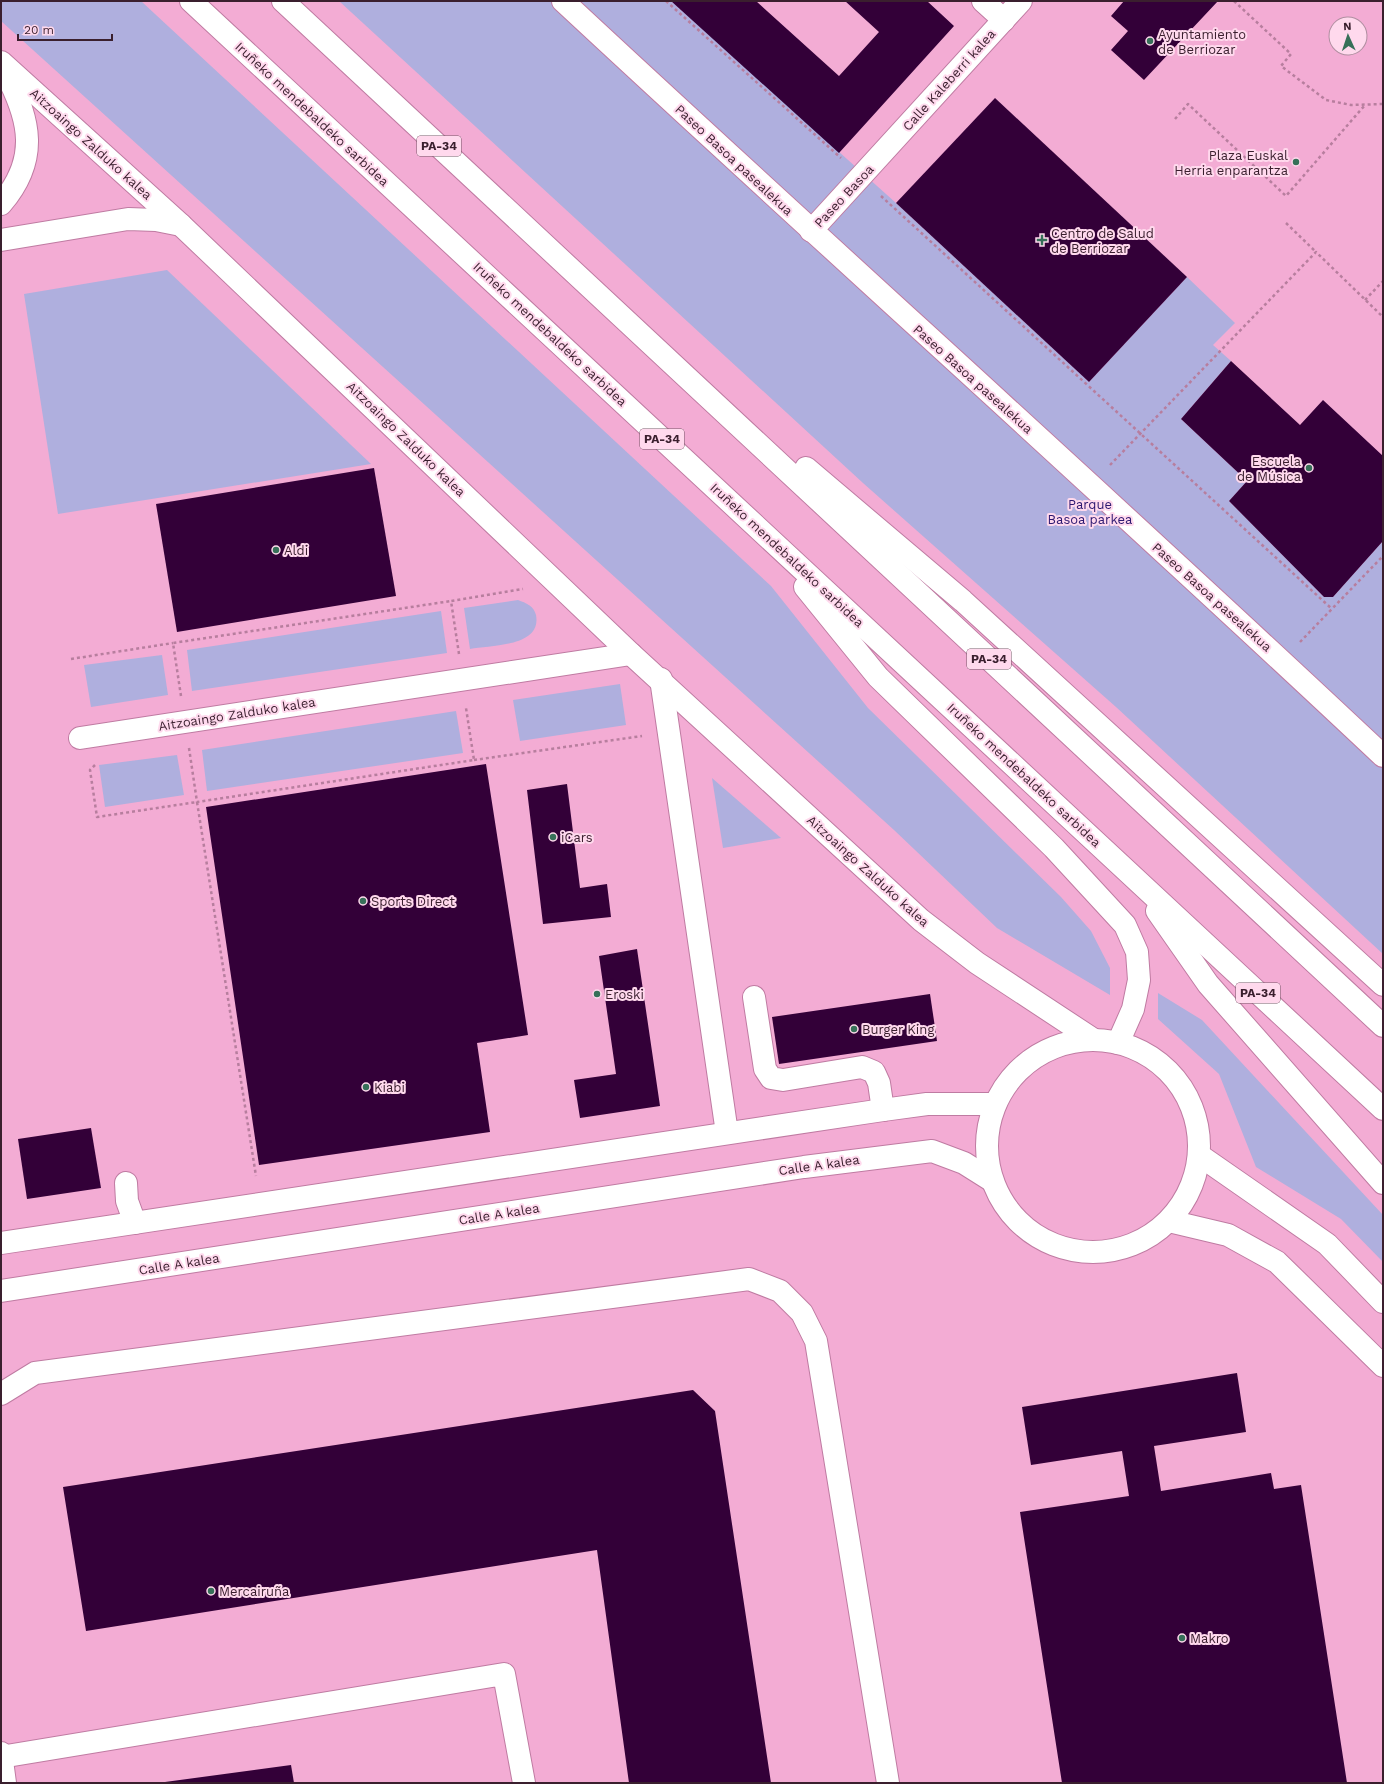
<svg xmlns="http://www.w3.org/2000/svg" width="1384" height="1784" font-family="'Work Sans',sans-serif">
  <rect width="100%" height="100%" fill="#f3acd4"/>
  <g fill="#afafde">
    <path d="M1 1H141L771 586 868 708 1061 897 1091 931 1110 968V995L997 928 894 830 1 21Z"/>
    <path d="M339 1H671L896 203 1089 382 1187 277 1235 323 1213 345 1231 361 1181 419 1247 481 1229 501 1324 597H1333L1383 541V954L1116 707 863 483Z"/>
    <path d="M167 270 371 464 58 514 24 294Z"/>
    <path d="M518 600C526 603 534 606 536 615 542 647 491 645 470 649L464 608Z"/>
    <path d="M441 611 447 653 192 691 187 650Z"/>
    <path d="M162 655 168 695 91 707 84 665Z"/>
    <path d="M620 684 626 725 520 741 513 700Z"/>
    <path d="M456 711 463 753 207 791 202 750Z"/>
    <path d="M177 755 184 795 105 807 99 765Z"/>
    <path d="M712 778 781 838 723 848Z"/>
    <path d="M1158 993 1202 1020 1383 1215V1262L1341 1219 1256 1167 1219 1074 1158 1019Z"/>
  </g>
  <g fill="#330038">
    <path d="M671 1H756L839 76 879 32 845 1H927L954 26 839 153Z"/>
    <path d="M1124 1H1218L1144 80 1111 50 1128 31 1111 16Z"/>
    <path d="M995 98 1187 277 1089 382 896 203Z"/>
    <path d="M1231 361 1300 425 1323 400 1383 456V541L1333 597H1324L1229 501 1247 481 1181 419Z"/>
    <path d="M374 468 396 596 177 632 156 504Z"/>
    <path d="M486 764 528 1035 477 1043 490 1132 259 1165 206 807Z"/>
    <path d="M567 784 580 888 607 884 611 917 543 924 527 790Z"/>
    <path d="M637 949 660 1106 580 1118 574 1080 616 1074 599 956Z"/>
    <path d="M930 994 937 1041 779 1064 772 1017Z"/>
    <path d="M91 1128 101 1188 27 1199 18 1139Z"/>
    <path d="M1237 1373 1246 1432 1154 1446 1161 1491 1271 1473 1274 1489 1301 1485 1347 1783H1062L1020 1512 1129 1496 1122 1451 1031 1465 1022 1407Z"/>
    <path d="M693 1390 715 1411 771 1783H629L597 1550 86 1631 63 1487Z"/>
    <path d="M291 1765 294 1783H165V1782Z"/>
  </g>
  <g fill="none" stroke-linecap="round" stroke-linejoin="round">
    <g stroke="#bf7ba2" stroke-width="24">
      <g id="minor">
        <path d="M563 1C835 254 1112 501 1383 756"/>
        <path d="M983 1 1004 20"/>
        <path d="M1 62 181 225 631 654 921 920 977 963 1094 1040"/>
        <path d="M1 204C39 160 31 120 5 72"/>
        <path d="M811 231 1021 1"/>
        <path d="M1 240 128 219 156 220 181 225"/>
        <path d="M661 679 727 1133"/>
        <path d="M80 738 631 654"/>
        <path d="M754 997 765 1069 771 1078 783 1080 862 1067 874 1072 879 1083 883 1110"/>
        <circle cx="1093" cy="1146" r="106"/>
        <path d="M1199 1155 1327 1244 1383 1302"/>
        <path d="M126 1183 127 1201 135 1223"/>
        <path d="M1169 1221 1228 1235 1277 1262 1383 1366"/>
        <path d="M1 1243 883 1110 927 1104H995"/>
        <path d="M1 1291 804 1167 932 1151 964 1163 991 1180"/>
        <path d="M1 1394 35 1373 749 1279 780 1291 802 1313 816 1341 888 1783"/>
        <path d="M1 1753 5 1783"/>
        <path d="M1 1757 504 1674 524 1783"/>
      </g>
    </g>
    <g stroke="#bf7ba2" stroke-width="24">
      <g id="highway">
        <path d="M191 1 1383 1109"/>
        <path d="M283 1 1383 1026"/>
        <path d="M806 468 963 601 1383 985"/>
        <path d="M805 587 878 677 1054 848 1125 925 1137 952 1139 980 1133 1009 1118 1043"/>
        <path d="M1157 911 1208 984 1383 1183"/>
      </g>
    </g>
    <g stroke="#b77e9e" stroke-width="2.5" stroke-dasharray="3 3" stroke-linecap="butt">
      <path d="M666 1 841 158"/>
      <path d="M1234 1 1291 54 1281 66 1326 100 1351 105 1383 104"/>
      <path d="M1175 119 1188 104 1286 196 1365 105"/>
      <path d="M881 196 1332 609"/>
      <path d="M1286 223 1316 252"/>
      <path d="M1365 300 1383 281"/>
      <path d="M1110 465 1316 252 1383 317"/>
      <path d="M1300 642 1383 556"/>
      <path d="M459 654 451 601 523 589"/>
      <path d="M71 659 173 643"/>
      <path d="M181 696 173 643 451 601"/>
      <path d="M189 748 197 802 474 760 466 708"/>
      <path d="M474 760 642 736"/>
      <path d="M95 765 90 770 97 817 197 802 256 1176"/>
    </g>
    <use href="#minor" stroke="#fff" stroke-width="22"/>
    <use href="#highway" stroke="#fff" stroke-width="22"/>
  </g>
  <g fill="#377059" stroke="#ffd9ed" stroke-width="1.5">
    <circle cx="1150" cy="41" r="4"/>
    <circle cx="1296" cy="162" r="4"/>
    <path d="M1040 234h4v4h4v4h-4v4h-4v-4h-4v-4h4z"/>
    <circle cx="1309" cy="468" r="4"/>
    <circle cx="276" cy="550" r="4"/>
    <circle cx="553" cy="837" r="4"/>
    <circle cx="363" cy="901" r="4"/>
    <circle cx="597" cy="994" r="4"/>
    <circle cx="854" cy="1029" r="4"/>
    <circle cx="366" cy="1087" r="4"/>
    <circle cx="211" cy="1591" r="4"/>
    <circle cx="1182" cy="1638" r="4"/>
  </g>
  <g text-anchor="middle" dominant-baseline="central" stroke-width="4" stroke-linejoin="round" paint-order="stroke">
    <g fill="#ffd9ed" stroke="#755767" stroke-width="1">
      <rect x="417" y="136" width="44" height="20" rx="3"/>
      <rect x="640" y="429" width="44" height="20" rx="3"/>
      <rect x="967" y="649" width="44" height="20" rx="3"/>
      <rect x="1236" y="983" width="44" height="20" rx="3"/>
    </g>
    <g font-size="12" font-weight="bold" fill="#3a1f2e">
      <text x="439" y="146">PA-34</text>
      <text x="662" y="439">PA-34</text>
      <text x="989" y="659">PA-34</text>
      <text x="1258" y="993">PA-34</text>
    </g>
    <g font-size="13" fill="#3a1f2e" stroke="#ffd9ed" text-anchor="start">
      <text x="1158" y="34">Ayuntamiento<tspan x="1158" dy="15">de Berriozar</tspan></text>
      <text x="1288" y="155" text-anchor="end">Plaza Euskal<tspan x="1288" dy="15">Herria enparantza</tspan></text>
      <text x="1051" y="233">Centro de Salud<tspan x="1051" dy="15">de Berriozar</tspan></text>
      <text x="1301" y="461" text-anchor="end">Escuela<tspan x="1301" dy="15">de Música</tspan></text>
      <text x="284" y="550">Aldi</text>
      <text x="561" y="837">iCars</text>
      <text x="371" y="901">Sports Direct</text>
      <text x="605" y="994">Eroski</text>
      <text x="862" y="1029">Burger King</text>
      <text x="374" y="1087">Kiabi</text>
      <text x="219" y="1591">Mercairuña</text>
      <text x="1190" y="1638">Makro</text>
    </g>
    <g font-size="13" fill="#3a1f2e" stroke="#ffd9ed">
      <text transform="translate(949 80) rotate(-48)">Calle Kaleberri kalea</text>
      <text transform="translate(312 114) rotate(43)">Iruñeko mendebaldeko sarbidea</text>
      <text transform="translate(91 144) rotate(42)">Aitzoaingo Zalduko kalea</text>
      <text transform="translate(734 160) rotate(43)">Paseo Basoa pasealekua</text>
      <text transform="translate(844 196) rotate(-47)">Paseo Basoa</text>
      <text transform="translate(550 334) rotate(43)">Iruñeko mendebaldeko sarbidea</text>
      <text transform="translate(973 379) rotate(42)">Paseo Basoa pasealekua</text>
      <text transform="translate(406 439) rotate(44)">Aitzoaingo Zalduko kalea</text>
      <text transform="translate(787 555) rotate(43)">Iruñeko mendebaldeko sarbidea</text>
      <text transform="translate(1212 597) rotate(42)">Paseo Basoa pasealekua</text>
      <text transform="translate(237 714) rotate(-9)">Aitzoaingo Zalduko kalea</text>
      <text transform="translate(1024 775) rotate(43)">Iruñeko mendebaldeko sarbidea</text>
      <text transform="translate(868 871) rotate(42)">Aitzoaingo Zalduko kalea</text>
      <text transform="translate(819 1165) rotate(-8)">Calle A kalea</text>
      <text transform="translate(499 1214) rotate(-9)">Calle A kalea</text>
      <text transform="translate(179 1264) rotate(-9)">Calle A kalea</text>
    </g>
    <g font-size="13" fill="#2d1870" stroke="#ffd9ed">
      <text x="1090" y="504">Parque<tspan x="1090" dy="15">Basoa parkea</tspan></text>
    </g>
  </g>
  <rect width="1384" height="1784" fill="none" stroke="#3a1f2e" stroke-width="4"/>
  <g transform="translate(1348 36) rotate(357)"><circle r="19" fill="#ffd9ed" stroke="#b08fa1"/>
  <path d="M0-3L7 15L0 10L-7 15Z" fill="#377059"/>
  <text y="-6" font-size="11" font-weight="bold" text-anchor="middle" fill="#3a1f2e">N</text>
  </g>
  <path d="M18 34v6h94v-6" fill="none" stroke="#3a1f2e" stroke-width="2"/>
  <text x="24" y="34" font-size="12" fill="#3a1f2e" stroke="#ffd9ed" stroke-width="3" paint-order="stroke">20 m</text>
</svg>
